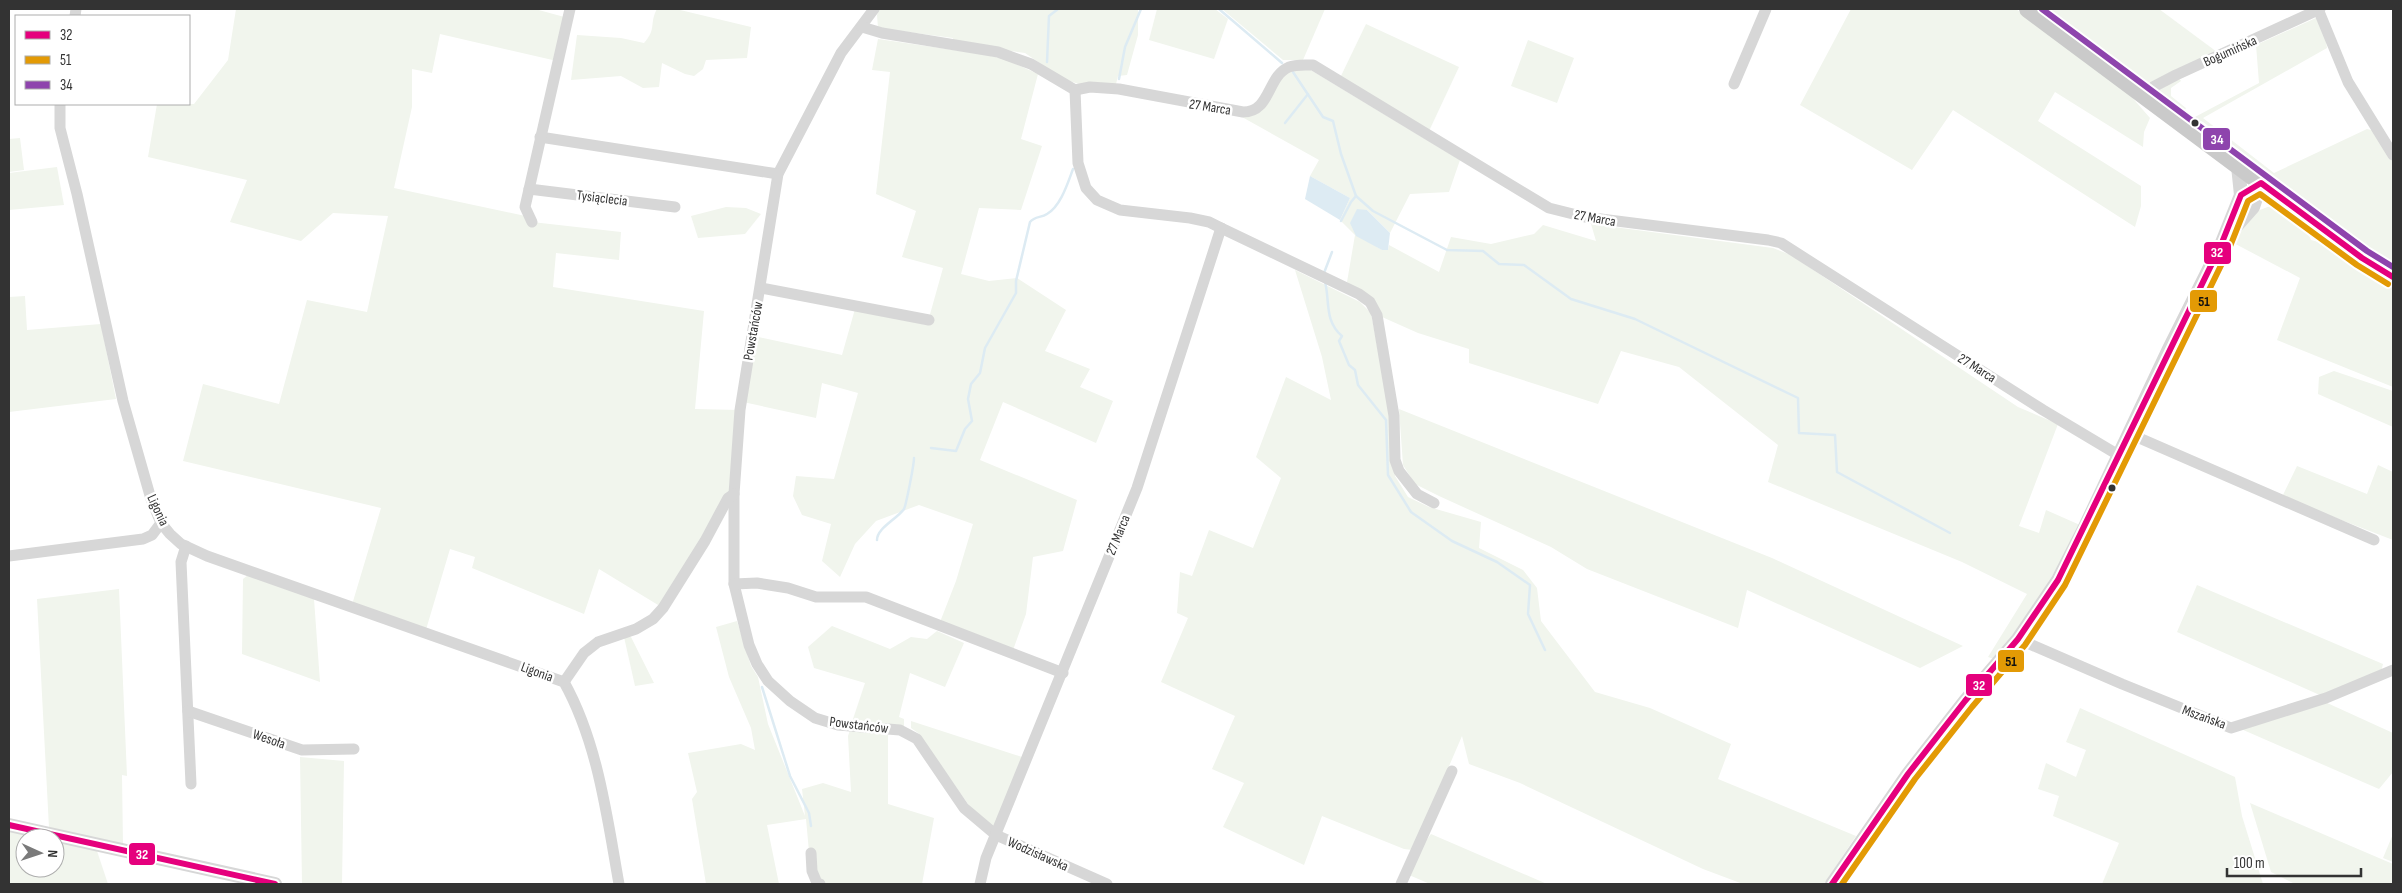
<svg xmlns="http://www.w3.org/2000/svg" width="2402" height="893" font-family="'Sofia Sans Condensed',sans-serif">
  <rect width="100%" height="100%" fill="#fff"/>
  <g fill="#f1f5ed">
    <path d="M236 9H535L568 18 557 61 440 34 432 73 412 69V107L394 188 530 217 532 222 621 232 619 260 556 253 553 287 704 311 695 409 740 410 734 494 663 608 599 569 584 614 472 568 475 557 450 549 425 633 351 608 381 508 183 461 203 384 279 404 307 300 367 312 388 216 333 213 301 241 230 222 247 180 148 157 157 104H194L228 60Z"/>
    <path d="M657 9H676L751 27 747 58 706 60 703 69 694 76 685 74 662 63 659 87 643 88 621 76 571 80 577 35 621 38 644 43C657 29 649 23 657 9Z"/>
    <path d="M879 9H1138V35L1127 75 1118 76 1116 84H1079L1063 79 1025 53 953 42V38L878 28 877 15Z"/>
    <path d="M1157 9H1215L1228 19 1214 59 1149 40Z"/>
    <path d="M1222 9H1325L1303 60H1283Z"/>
    <path d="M1851 9H2016L2130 95 2150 118 2144 132 2143 147 2055 92 2038 121 2141 186V206L2135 227 1953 110 1912 170 1800 105Z"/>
    <path d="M2041 9H2159L2217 52 2151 82 2138 84Z"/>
    <path d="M2316 18 2323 23 2327 48 2203 118 2274 173 2367 129 2375 131 2393 161V264L2353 238 2203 122 2193 118 2259 83 2256 45Z"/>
    <path d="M1366 24 1459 67 1429 131 1340 78Z"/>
    <path d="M878 39 981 54 1005 59 1038 74 1021 139 1042 146 1021 210 979 208 961 274 989 281 1017 278 1066 310 1045 351 1090 369 1080 387 1113 401 1096 443 1003 402 980 460 1077 500 1063 551 1033 557 1026 614 1013 650 940 622 956 581 973 524 919 505 876 521 855 544 840 577 822 561 831 524 802 515 793 496 796 476 834 479 858 393 822 383 816 418 743 402 754 336 842 355 855 309 927 325 943 268 902 257 916 211 876 194 890 72 872 70Z"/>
    <path d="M1528 40 1574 58 1557 103 1511 86Z"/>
    <path d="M1304 66 1460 160 1449 192 1410 194 1390 233 1367 210H1358L1355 215 1356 234 1382 250H1388L1389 245 1439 272 1451 237 1491 244 1534 234 1543 225 1596 241 1591 224 1773 248 1791 255 2018 407 2058 424 2019 526 2039 533 2046 510 2080 525C2056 574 2027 617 1994 659L1988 657 2027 594 1962 562 1768 482 1778 445 1679 367 1621 351 1598 404 1469 363V349L1418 333 1382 317 1347 282 1355 235 1340 220 1350 198 1310 176 1319 160 1242 117 1286 73Z"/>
    <path d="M2179 78 2181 81 2171 88V96L2186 108 2184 112C2174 108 2158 102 2159 90Z"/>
    <path d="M20 138 24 170 9 172V139Z"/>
    <path d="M57 167 64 205 9 210V173Z"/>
    <path d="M2276 205C2298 212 2303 220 2311 240L2330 245 2393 282V387L2277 340 2300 278 2226 239C2238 221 2255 209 2276 205Z"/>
    <path d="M726 207 746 208 761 214 745 234 698 238 691 216Z"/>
    <path d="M1295 270 1360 302 1371 313 1389 410 1395 476 1408 497 1429 507 1481 522 1479 548 1523 570 1537 588 1541 621 1595 692 1650 708 1731 744 1718 779 1856 836 1824 884H1743L1703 869 1520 783 1469 764 1462 736 1413 850 1404 849 1322 816 1304 865 1223 827 1244 783 1212 769 1235 716 1161 682 1188 618 1177 613 1180 572 1192 576 1209 530 1253 548 1281 478 1256 457 1286 377 1331 400 1322 357Z"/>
    <path d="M25 296 27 330 101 324 116 399 9 412V297Z"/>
    <path d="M2334 371 2393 391V427L2318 394 2319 377Z"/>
    <path d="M1399 409 1772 558 1963 646 1920 668 1747 590 1738 628 1587 569 1551 547 1439 496 1415 484 1403 465Z"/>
    <path d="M2378 465 2393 472V540L2282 497 2297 466 2367 494Z"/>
    <path d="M248 575 314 599 320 682 242 654 243 579Z"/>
    <path d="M2197 585 2383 664 2381 672 2322 696 2177 632Z"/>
    <path d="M119 589 127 776 122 775 123 846 49 828 37 599Z"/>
    <path d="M737 621 751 666 758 677 768 724 805 816 802 789 823 783 851 792 848 736 850 730 888 734V804L934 818 922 884H812L806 819 767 825 779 884H706L692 799 697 792 688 753 741 744 755 750 751 728 729 677 716 627Z"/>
    <path d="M832 626 890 649 911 637 927 639 937 631 964 643 945 687 910 673 899 717 904 719V727L852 722 865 683 814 668 808 647Z"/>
    <path d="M624 637H631L654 683 635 686Z"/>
    <path d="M2325 702 2393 733V772L2379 789 2241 729Z"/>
    <path d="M2080 708 2235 777 2242 816 2263 884H2102L2119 843 2053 816 2059 796 2038 789 2046 763 2076 777 2086 750 2066 742Z"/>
    <path d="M911 721 1022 757 995 832 980 821 918 733 911 728Z"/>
    <path d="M300 757 344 761 342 884H302Z"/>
    <path d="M2250 803 2393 864V884H2295L2271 872Z"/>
    <path d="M9 830 47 838H25V868H55V840L96 848 108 884H9Z"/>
    <path d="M1431 834 1547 884H1430L1409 875 1419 850Z"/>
    <path d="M2393 834V862L2383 858Z"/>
  </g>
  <g fill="#ddebf3">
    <path d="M1310 176 1350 198 1340 220 1305 199Z"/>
    <path d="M1357 209 1367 210 1390 233 1388 250H1382L1356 236 1350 223Z"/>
  </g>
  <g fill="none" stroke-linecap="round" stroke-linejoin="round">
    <g stroke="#ddebf3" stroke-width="2.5">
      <path d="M1219 9 1282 63"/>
      <path d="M1047 62 1049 16 1058 9"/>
      <path d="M1293 72 1323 117 1333 121 1341 154 1356 196 1373 211 1447 250 1483 251 1499 264 1524 265 1571 299 1635 319 1798 398 1799 433 1835 435 1837 472 1950 533"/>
      <path d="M1119 79 1125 47 1141 9"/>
      <path d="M1285 123 1308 94"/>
      <path d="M1341 221 1351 202 1356 196"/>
      <path d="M1324 273 1332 252"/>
      <path d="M1325 282C1330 300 1324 321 1342 336L1339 341 1349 365 1355 370 1358 385 1386 420 1388 475 1411 512 1452 541 1497 562 1530 585 1528 614 1545 650"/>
      <path d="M931 448 956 451 965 429 972 421 968 399 971 384 980 373 985 348 1016 293V281L1030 222C1035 216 1041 218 1047 214 1061 206 1068 182 1073 169"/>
      <path d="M877 540C877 528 897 519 904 509 906 505 914 465 914 458"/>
      <path d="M762 687 790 776 809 813 811 826"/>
    </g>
    <g stroke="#d7d7d7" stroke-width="11">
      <path d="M874 9 841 53 778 174 740 410 734 494V584L749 645 757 664 768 681 790 701 815 718 838 725 900 730 917 739 964 808 996 835 1107 884"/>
      <path d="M2318 9 2348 82 2393 155"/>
      <path d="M75 16 76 9"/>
      <path d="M862 27 882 33 998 52 1031 64 1075 90 1090 87 1119 89 1243 112C1271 112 1267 76 1289 67 1296 64 1306 65 1313 65L1549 208 1585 217 1768 240 1781 243 2043 410 2120 456"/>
      <path d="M1734 84 1766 9"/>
      <path d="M2144 96 2153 87 2176 75 2320 9"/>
      <path d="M60 104V128L77 194 123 401 151 499 161 523 170 534 181 544 207 556 564 682C598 743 607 817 619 884"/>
      <path d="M540 137 778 174"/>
      <path d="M529 189 675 207"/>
      <path d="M532 222 525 207 570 9"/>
      <path d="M1221 228 1359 294 1370 302 1377 315 1394 416 1395 460 1399 471 1417 494 1434 503"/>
      <path d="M761 288 929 320"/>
      <path d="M2130 434 2374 540"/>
      <path d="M186 546 181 562 191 784"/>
      <path d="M9 556 143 539 152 535 161 523"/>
      <path d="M734 584 757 583 788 588 816 597H866L1063 673"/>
      <path d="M2018 639 2122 684 2231 728 2326 698 2393 670"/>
      <path d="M564 682 584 653 598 642 636 629 653 619 663 608 705 541 728 498 734 494"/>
      <path d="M188 711 302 750 354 749"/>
      <path d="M811 853 812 871 817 883 820 884"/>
      <path d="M980 884 986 858 1137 488 1221 228 1209 222 1190 218 1120 210 1097 200 1086 188 1078 163 1075 90"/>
      <path d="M1401 884 1452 771"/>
    </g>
    <g stroke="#d7d7d7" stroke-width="14">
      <path d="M2229 234 2253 207 2261 183"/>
      <path d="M9 825 275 884"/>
      <path d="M1832 884 1908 774 1965 701 2018 639 2058 580 2084 529 2168 351 2221 245 2241 195 2238 166"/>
    </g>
    <path stroke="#cacaca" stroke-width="18" d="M2028 9 2362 258 2393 277"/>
    <g stroke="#fff" stroke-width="10">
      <g id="bus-1">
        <path d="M9 825 275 884"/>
        <path d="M1832 884 1908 774 1965 701 2018 639 2058 580 2221 245 2241 195 2261 183 2362 258 2393 277"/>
      </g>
    </g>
    <g stroke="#fff" stroke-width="10">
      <path id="bus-2" d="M1842 884 1915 779 1972 707 2025 645 2065 585 2229 249 2248 201 2260 194 2357 265 2388 284"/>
    </g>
    <g stroke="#fff" stroke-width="10">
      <path id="bus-3" d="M2042 9 2367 251 2393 267"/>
    </g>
    <use href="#bus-1" stroke="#e5007d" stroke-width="6"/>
    <use href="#bus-2" stroke="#e39a05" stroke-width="6"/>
    <use href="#bus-3" stroke="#8e44ad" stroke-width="6"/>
  </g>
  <g fill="#333" stroke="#fff" stroke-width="2">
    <circle cx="2195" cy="123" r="4.5"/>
    <circle cx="2112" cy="488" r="4.5"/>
  </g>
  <g text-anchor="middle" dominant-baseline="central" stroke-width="5" stroke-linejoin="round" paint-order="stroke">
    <g font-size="14" fill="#333" stroke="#fff">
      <text transform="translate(2230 51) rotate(-24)">Bogumińska</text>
      <text transform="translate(1210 107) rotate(9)">27 Marca</text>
      <text transform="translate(602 198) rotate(7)">Tysiąclecia</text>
      <text transform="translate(1595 218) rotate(10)">27 Marca</text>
      <text transform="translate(753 331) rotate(-80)">Powstańców</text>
      <text transform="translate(1977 368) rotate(32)">27 Marca</text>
      <text transform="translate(158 510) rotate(65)">Ligonia</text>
      <text transform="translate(1118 535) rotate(-68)">27 Marca</text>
      <text transform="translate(537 672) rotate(20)">Ligonia</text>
      <text transform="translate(2204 717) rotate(20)">Mszańska</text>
      <text transform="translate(859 725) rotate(7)">Powstańców</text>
      <text transform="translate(269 739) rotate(19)">Wesoła</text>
      <text transform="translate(1038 854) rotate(24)">Wodzisławska</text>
    </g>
  </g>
  <g stroke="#fff" stroke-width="2">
    <rect x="2202" y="127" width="29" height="24" rx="5" fill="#8e44ad"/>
    <rect x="2203" y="241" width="29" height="24" rx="5" fill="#e5007d"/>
    <rect x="2189" y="289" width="29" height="24" rx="5" fill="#e39a05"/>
    <rect x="1997" y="649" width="28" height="24" rx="5" fill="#e39a05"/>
    <rect x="1965" y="673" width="28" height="24" rx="5" fill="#e5007d"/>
    <rect x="128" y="842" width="28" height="24" rx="5" fill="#e5007d"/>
  </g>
  <g font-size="14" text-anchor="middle" font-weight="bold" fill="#fff">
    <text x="2217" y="144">34</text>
    <text x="2217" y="257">32</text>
    <text x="1979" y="690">32</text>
    <text x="142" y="859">32</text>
  </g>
  <g font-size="14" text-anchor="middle" font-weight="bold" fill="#111">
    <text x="2204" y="306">51</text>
    <text x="2011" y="666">51</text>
  </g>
  <rect width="2402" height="893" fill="none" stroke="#333333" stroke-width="20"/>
  <rect x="15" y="15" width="175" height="90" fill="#ffffff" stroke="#adadad"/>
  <rect x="25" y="31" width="25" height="8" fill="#e5007d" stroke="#adadad"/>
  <text x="60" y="40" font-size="15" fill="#333333">32</text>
  <rect x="25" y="56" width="25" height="8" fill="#e39a05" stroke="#adadad"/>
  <text x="60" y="65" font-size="15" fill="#333333">51</text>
  <rect x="25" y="81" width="25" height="8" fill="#8e44ad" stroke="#adadad"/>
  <text x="60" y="90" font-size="15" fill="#333333">34</text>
  <g transform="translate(40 853) rotate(93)"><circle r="24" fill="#ffffff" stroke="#adadad"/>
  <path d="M0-4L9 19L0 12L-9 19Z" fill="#7a7a7a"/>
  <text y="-8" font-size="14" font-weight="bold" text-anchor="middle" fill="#333333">N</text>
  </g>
  <path d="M2227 868v8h134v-8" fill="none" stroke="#333333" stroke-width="2.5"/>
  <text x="2234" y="868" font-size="15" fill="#333333" stroke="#ffffff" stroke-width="4" paint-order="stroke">100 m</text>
</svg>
